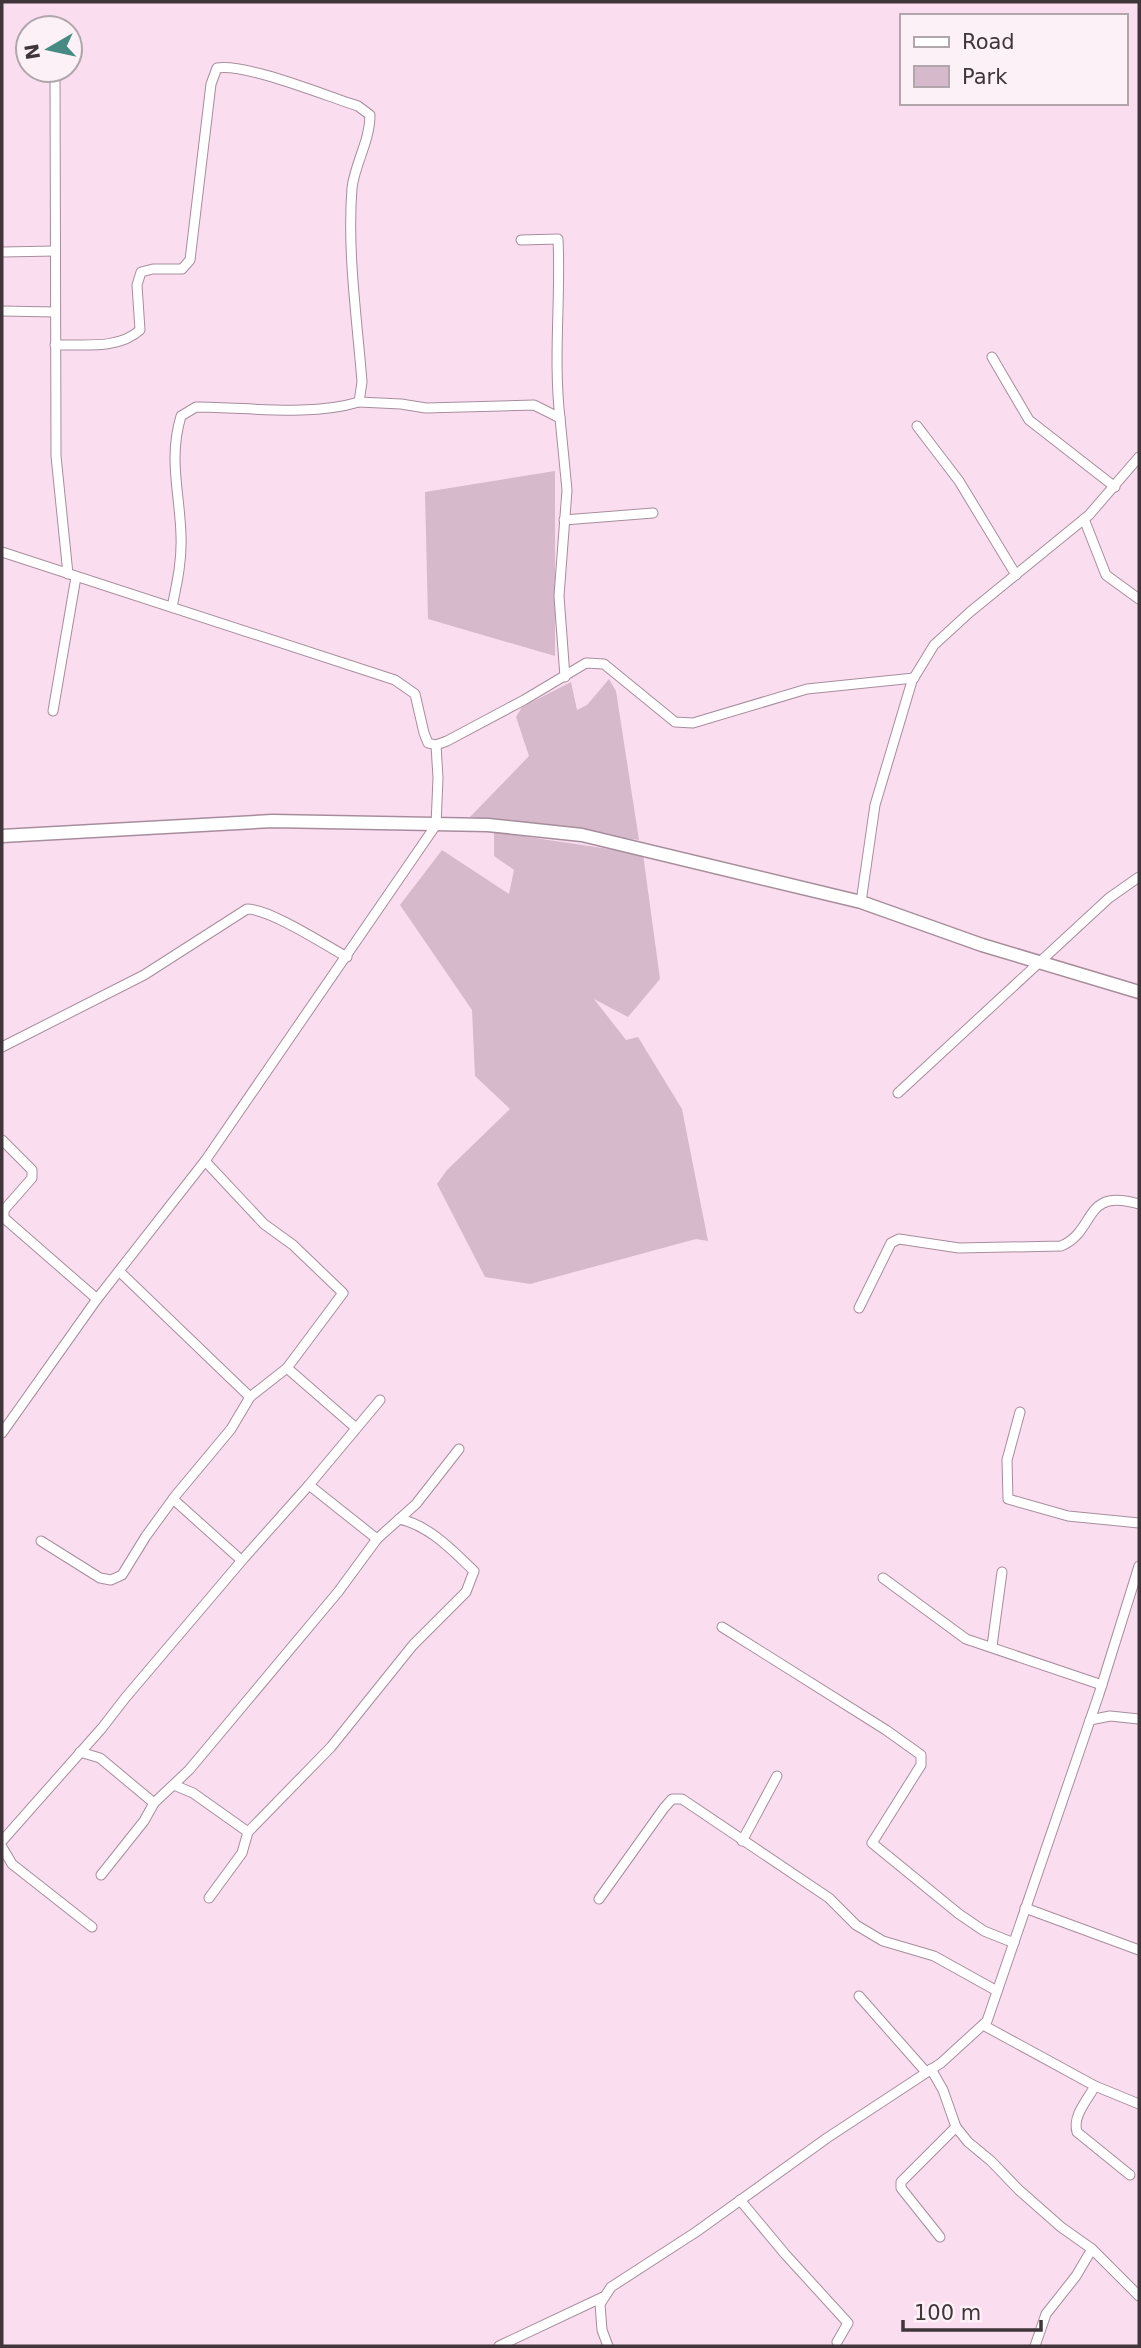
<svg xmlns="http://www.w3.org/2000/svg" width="1141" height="2348" font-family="'DejaVu Sans',sans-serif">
  <rect width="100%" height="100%" fill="#fadeef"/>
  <g fill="#d6b9ca">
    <path d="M555 471V656L428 619 425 492Z"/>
    <path d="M609 679 616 691 639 840 470 817 529 756 516 717 522 707 571 682 577 710 587 705Z"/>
    <path d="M494 832 643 854 660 979 628 1017 594 999 626 1040 638 1037 682 1109 708 1241 696 1239 530 1284 485 1277 437 1184 447 1170 510 1109 475 1076 472 1010 400 905 442 850 509 894 514 870 494 856Z"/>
  </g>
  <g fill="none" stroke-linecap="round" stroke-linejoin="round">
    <g stroke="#a78d9c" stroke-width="11">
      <g id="street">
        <path d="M55 70 56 456 68 574"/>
        <path d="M2 252 55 251"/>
        <path d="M2 311 55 312"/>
        <path d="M55 345C83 344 118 350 140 330L137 285 141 272 153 269H182L190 260 211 84 217 68C246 63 326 96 358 106L370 115C370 141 355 163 352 188 347 252 357 318 362 382L359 402C308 417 249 407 196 407L181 416C168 460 180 493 181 536 182 561 177 583 172 607"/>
        <path d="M992 357 1029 420 1115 487"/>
        <path d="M359 402 401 404 426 408 534 405 560 418C553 358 561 298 558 239L521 240"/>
        <path d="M560 418 567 490 559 596 565 677"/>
        <path d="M917 426 959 481 1016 575"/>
        <path d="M1084 519 1106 575 1139 599"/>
        <path d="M564 520 653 513"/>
        <path d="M2 552 395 680 415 694 424 733 428 743 436 745 447 741 524 700 586 663 604 664 675 722 693 723 807 689 914 678"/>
        <path d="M53 711 76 577"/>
        <path d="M861 902 875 805 912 681 934 645 970 612 1089 515 1139 457"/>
        <path d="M2 1047 144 975 247 909C270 909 325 945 347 957"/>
        <path d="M898 1093 1109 898 1139 877"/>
        <path d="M2 1140 32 1170V1178L4 1210V1218L97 1299"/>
        <path d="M120 1272 250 1397"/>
        <path d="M859 1308 891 1243 899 1239 959 1248 1061 1246C1097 1231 1082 1187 1139 1204"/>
        <path d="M287 1368 356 1428"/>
        <path d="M1020 1412 1007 1460 1008 1499 1068 1516 1139 1523"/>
        <path d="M2 1433 97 1299 205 1161 436 825 438 778 436 745"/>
        <path d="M309 1485 377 1539"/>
        <path d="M173 1499 241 1560"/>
        <path d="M41 1541 100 1578 111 1580 122 1575 146 1536 176 1495 231 1429 250 1397 287 1368 343 1293 293 1245 264 1224 205 1161"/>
        <path d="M883 1578 966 1639 1102 1685"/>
        <path d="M722 1627 886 1730 921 1755V1765L872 1843 959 1914 984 1931 1014 1943"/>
        <path d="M992 1646 1002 1572"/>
        <path d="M1090 1720 1110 1716 1139 1719"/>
        <path d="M80 1752 100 1758 154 1803"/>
        <path d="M174 1785 193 1793 248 1832"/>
        <path d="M2 1841 102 1728 126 1697 244 1558 309 1485 380 1400"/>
        <path d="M742 1841 777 1776"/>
        <path d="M2 1847 12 1864 92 1927"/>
        <path d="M101 1875 144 1821 154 1803 189 1770 338 1592 377 1539 416 1504 459 1449"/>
        <path d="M209 1898 242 1853 248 1832 331 1747 413 1645 466 1592 474 1571C453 1551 429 1525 399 1519"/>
        <path d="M599 1899 664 1808 672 1799H682L829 1898 856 1925 883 1941 934 1956 997 1991"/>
        <path d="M1025 1908 1139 1950"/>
        <path d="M859 1996 926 2072"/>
        <path d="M983 2025 1095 2086 1139 2104"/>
        <path d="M931 2069 943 2090 956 2127 901 2182V2188L940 2237"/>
        <path d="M1095 2086C1088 2099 1072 2116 1077 2132L1130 2175"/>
        <path d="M956 2127 968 2142 991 2161 1019 2190 1061 2227 1092 2249 1139 2296"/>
        <path d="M740 2200 785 2254 848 2323 837 2342"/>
        <path d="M499 2346 603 2297"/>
        <path d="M608 2346 602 2330 600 2304 611 2287 696 2232 827 2138 941 2063 987 2021 1099 1694 1139 1566"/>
        <path d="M1035 2346 1046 2314 1076 2276 1092 2249"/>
      </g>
    </g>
    <g stroke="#a78d9c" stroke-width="15">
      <path id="secondary" d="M2 836 272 821 488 825 582 835 861 902 982 945 1139 992"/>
    </g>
    <use href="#street" stroke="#fff" stroke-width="9"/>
    <use href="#secondary" stroke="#fff" stroke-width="12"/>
  </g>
  <rect width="1141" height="2348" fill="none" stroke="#3f353b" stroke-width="7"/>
  <rect x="900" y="14" width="228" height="91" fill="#fdf1f8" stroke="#b1a6ac" stroke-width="2"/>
  <rect x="914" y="37" width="35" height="10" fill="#ffffff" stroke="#b1a6ac" stroke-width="2"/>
  <text x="962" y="49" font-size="21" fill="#3f353b">Road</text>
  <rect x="914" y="66" width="35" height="21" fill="#d6b9ca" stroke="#b1a6ac" stroke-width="2"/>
  <text x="962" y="84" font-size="21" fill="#3f353b">Park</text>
  <g transform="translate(49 49) rotate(261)"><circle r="33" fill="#fdf1f8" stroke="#b1a6ac" stroke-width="2"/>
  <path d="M0-5L12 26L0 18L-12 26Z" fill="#458b83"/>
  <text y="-10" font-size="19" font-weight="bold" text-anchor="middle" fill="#3f353b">N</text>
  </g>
  <path d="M903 2320v10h138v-10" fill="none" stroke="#3f353b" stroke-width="3.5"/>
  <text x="914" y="2320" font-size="21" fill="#3f353b" stroke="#fdf1f8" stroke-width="5" paint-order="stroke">100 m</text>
</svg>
